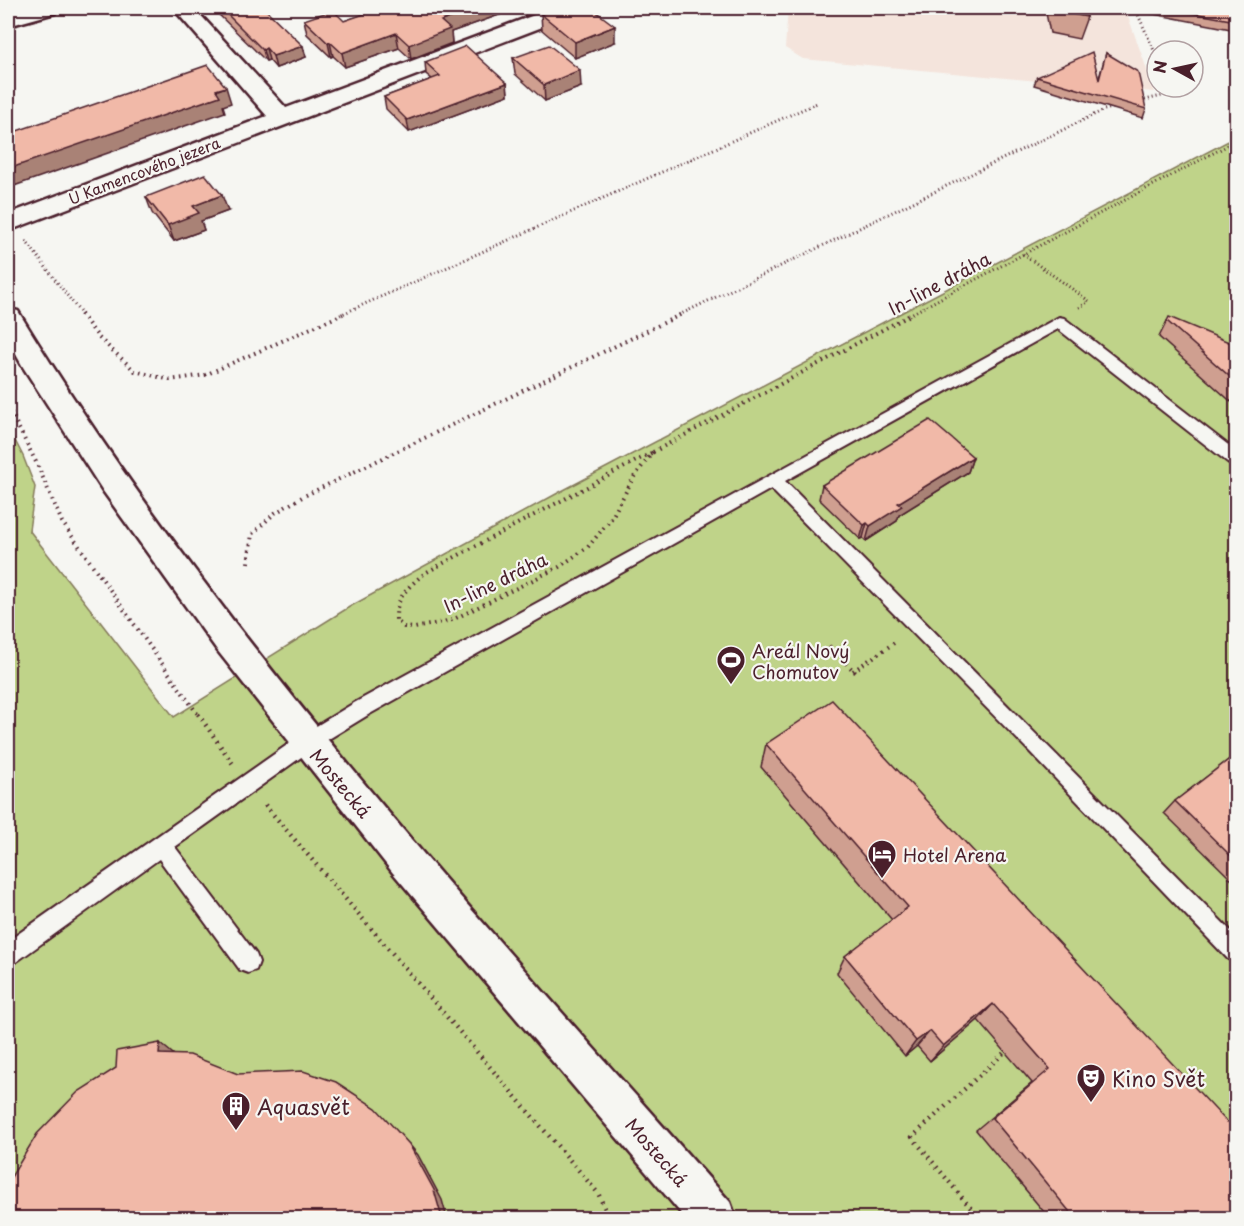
<svg xmlns="http://www.w3.org/2000/svg" width="1244" height="1226" font-family="'Playpen Sans',sans-serif">
  <rect width="100%" height="100%" fill="#f6f6f2"/>
  <filter id="ink" filterUnits="userSpaceOnUse"><feTurbulence type="fractalNoise" baseFrequency=".0167" numOctaves="2"/><feDisplacementMap in="SourceGraphic" scale="12" xChannelSelector="R" yChannelSelector="G"/><feConvolveMatrix kernelMatrix="1 2 1 2 8 2 1 2 1" color-interpolation-filters="sRGB"/></filter>
  <g filter="url(#ink)">
    <path fill="#f4e4dc" d="M788 8H1125L1155 92 803 59 785 48Z"/>
    <path fill="#bfd389" stroke="#84795a" stroke-width="1.5" d="M1236 137V1218H8V427L23 456 35 487 29 530 174 717 351 606 558 493Z"/>
    <g fill="none" stroke-linecap="round" stroke-linejoin="round">
      <g stroke="#4a1f2b" stroke-width="4">
        <path id="lane" d="M1059 317 1064 318 1236 451V466L1230 464 1058 329 785 481 1236 936V961L1228 959 1030 752 771 489 368 715 314 748 175 847 256 954 259 962 256 970 248 973 240 970 159 859 16 962 8 964V941L300 736 354 703Z"/>
      </g>
      <g stroke="#4a1f2b" stroke-width="5">
        <g id="street">
          <path d="M26 8H58L55 13 8 26V13Z"/>
          <path d="M173 8H194L286 108 553 8H582L579 13 8 231V214L267 116Z"/>
        </g>
      </g>
      <g stroke="#4a1f2b" stroke-width="5">
        <path id="secondary" d="M8 309 18 311C217 636 479 918 730 1202L736 1218H685L393 873 217 650 103 491 23 367 8 340Z"/>
      </g>
      <g stroke="#4a1f2b" stroke-width="3" stroke-dasharray="1 3" stroke-linecap="butt">
        <path d="M1135 8 1157 57"/>
        <path d="M1141 101 1166 95 1169 87"/>
        <path d="M26 241 82 315"/>
        <path d="M1023 254 1089 301 1079 308"/>
        <path d="M340 315 817 103"/>
        <path d="M679 315 1104 110 1116 107"/>
        <path d="M909 315 1236 141"/>
      </g>
      <g stroke="#4a1f2b" stroke-width="4" stroke-dasharray="1.5 4.5" stroke-linecap="butt">
        <path d="M81 314 99 338 135 371 170 380 205 375 343 314"/>
        <path d="M8 407 37 464 62 522 199 716"/>
        <path d="M653 452 634 477 611 519 588 547 559 567 452 620 415 628 404 627 396 620C395 598 409 586 425 573Z"/>
        <path d="M653 452 912 314"/>
        <path d="M248 563 252 534 275 513 304 496 682 314"/>
        <path d="M829 646 858 675"/>
        <path d="M853 671 897 641"/>
      </g>
      <g stroke="#4a1f2b" stroke-width="4.5" stroke-dasharray="1.5 5" stroke-linecap="butt">
        <path d="M198 714 233 764"/>
        <path d="M265 805 598 1193 609 1218"/>
        <path d="M979 1218 912 1137 1005 1052"/>
      </g>
      <use href="#lane" fill="#f6f6f2" fill-rule="evenodd"/>
      <use href="#street" fill="#f6f6f2" fill-rule="evenodd"/>
      <use href="#secondary" fill="#f6f6f2" fill-rule="evenodd"/>
    </g>
    <g fill="#cf9f90" stroke="#4a1f2b" stroke-width="1.5">
      <path d="M212 8H264L306 57 276 68 269 60 266 61Z"/>
      <path d="M382 8H548L525 16 516 9 451 32 452 43 411 59 399 48 345 67 333 56 331 57 307 34 304 20 344 21Z"/>
      <path d="M1045 8H1085L1087 17 1079 39 1050 33Z"/>
      <path d="M1149 8H1236V30L1148 13Z"/>
      <path d="M541 14 615 42 575 58 542 30Z"/>
      <path d="M1106 53 1146 109 1143 118 1034 85 1037 77 1099 78Z"/>
      <path d="M513 58 581 87 545 101 515 74Z"/>
      <path d="M425 62 507 83 508 95 409 132 386 109 384 97 432 79 426 74Z"/>
      <path d="M146 197 228 211 201 221 204 230 174 241 152 213Z"/>
      <path d="M1167 321 1236 345V406L1159 337Z"/>
      <path d="M973 457 968 472 899 515 897 521 866 541 863 538 860 539 819 499 822 485Z"/>
      <path d="M766 744 1236 1218H1049L976 1130 1032 1083 978 1020 930 1061 917 1046 905 1056 837 973 845 956 892 920 761 767Z"/>
      <path d="M1236 754V884L1164 813 1175 801Z"/>
    </g>
    <g fill="#a98276" stroke="#4a1f2b" stroke-width="1.5">
      <path d="M479 8H516V9L451 32 452 43 411 59 409 45 441 21Z"/>
      <path d="M525 8H548L525 16Z"/>
      <path d="M615 26V42L575 58V42Z"/>
      <path d="M396 33 399 48 345 67 342 53Z"/>
      <path d="M330 42 333 56 331 57 328 43Z"/>
      <path d="M303 46 306 57 276 68 273 56Z"/>
      <path d="M266 48 269 60 266 61 263 50Z"/>
      <path d="M580 70 581 87 545 101 544 85Z"/>
      <path d="M507 83 508 95 409 132 407 120Z"/>
      <path d="M226 87 231 103 223 106 225 112 14 186 8 173V169Z"/>
      <path d="M222 195 228 211 201 221 204 230 174 241 168 225 193 206Z"/>
      <path d="M973 457 968 472 899 515 897 521 866 541 870 526 898 503Z"/>
      <path d="M867 523 863 538 860 539 864 525Z"/>
      <path d="M993 1004 978 1020 930 1061 943 1046Z"/>
      <path d="M930 1031 917 1046 905 1056 916 1041Z"/>
      <path d="M160 1043 178 1058 159 1054Z"/>
      <path d="M409 1144 418 1155 442 1200 447 1218H442Z"/>
    </g>
    <g fill="#f1b9a8" stroke="#4a1f2b" stroke-width="1.5">
      <path d="M221 8H264L303 46 273 56 266 48 263 50Z"/>
      <path d="M382 8H479L441 21 450 29 409 45 396 33 342 53 330 42 328 43 304 20 333 10 344 21Z"/>
      <path d="M557 8H591L615 26 575 42 541 14Z"/>
      <path d="M1056 8H1085L1087 17 1057 11Z"/>
      <path d="M1166 8H1236V21Z"/>
      <path d="M549 45 580 70 544 85 513 58Z"/>
      <path d="M466 46 507 83 407 120 384 97 440 76 425 62Z"/>
      <path d="M1092 52 1099 80 1106 53 1138 72 1146 109 1037 77Z"/>
      <path d="M208 65 226 87 216 90 220 96 8 169V134Z"/>
      <path d="M205 174 222 195 193 206 199 213 168 225 146 197Z"/>
      <path d="M1169 317 1236 345V382L1167 321Z"/>
      <path d="M930 420 973 457 898 503 902 506 870 526 867 523 864 525 822 485Z"/>
      <path d="M832 700 1227 1122 1236 1120V1218H1075L992 1118 1050 1069 993 1004 943 1046 930 1031 916 1041 845 956 908 907 766 744Z"/>
      <path d="M1236 754V861L1175 801Z"/>
      <path d="M160 1043 159 1054 190 1055 238 1074 303 1071 336 1082 376 1108 409 1144 434 1190 442 1218H8V1182L37 1134 78 1092 116 1068 117 1051Z"/>
    </g>
  </g>
  <defs>
    <g id="stadium-pin" transform="scale(1.5)"><path d="M0 17L-7.5 6A9.5 9.5 0 1 1 7.5 6Z" fill="#4a1f2b" stroke="#f6f6f2"/><path d="M0-5a6.5 5 0 1 0 0 10a6.5 5 0 1 0 0-10ZM-3.5-1.8h7v3.6h-7Z" fill="#fff"/></g>
    <g id="hotel-pin" transform="scale(1.5)"><path d="M0 17L-7.5 6A9.5 9.5 0 1 1 7.5 6Z" fill="#4a1f2b" stroke="#f6f6f2"/><path d="M-6-4.5h1.5V1H6V5H4.5V3h-9V5H-6ZM-4 0a1.8 1.8 0 1 1 3.6 0ZM.5 0V-2.5h3Q6-2.5 6 0Z" fill="#fff"/></g>
    <g id="theatre-pin" transform="scale(1.5)"><path d="M0 17L-7.5 6A9.5 9.5 0 1 1 7.5 6Z" fill="#4a1f2b" stroke="#f6f6f2"/><path d="M-5-5.5Q0-4 5-5.5V0Q5 5 0 6Q-5 5-5 0ZM-3.3-2.5H-1v1.5H-3.3ZM1-2.5H3.3v1.5H1ZM-2.8 1Q0 5.5 2.8 1Z" fill="#fff"/></g>
    <g id="building-pin" transform="scale(1.5)"><path d="M0 17L-7.5 6A9.5 9.5 0 1 1 7.5 6Z" fill="#4a1f2b" stroke="#f6f6f2"/><path d="M-4-6H4V6H1V3H-1V6H-4ZM-2.5-4.3h1.7v1.8h-1.7ZM.8-4.3h1.7v1.8H.8ZM-2.5-1h1.7V.8h-1.7ZM.8-1h1.7V.8H.8Z" fill="#fff"/></g>
  </defs>
  <g fill-rule="evenodd">
    <use href="#stadium-pin" x="731" y="660"/>
    <use href="#hotel-pin" x="882" y="854"/>
    <use href="#theatre-pin" x="1091" y="1078"/>
    <use href="#building-pin" x="236" y="1106"/>
  </g>
  <g text-anchor="middle" dominant-baseline="central" stroke-width="4.5" stroke-linejoin="round" paint-order="stroke">
    <g font-size="15" fill="#4a1f2b" stroke="#f6f6f2">
      <text transform="translate(144 170) rotate(-21)">U Kamencového jezera</text>
    </g>
    <g font-size="18" fill="#4a1f2b" stroke="#f6f6f2">
      <text transform="translate(939 283) rotate(-28)">In-line dráha</text>
      <text transform="translate(495 582) rotate(-26)">In-line dráha</text>
      <text transform="translate(341 783) rotate(50)">Mostecká</text>
      <text transform="translate(657 1152) rotate(49)">Mostecká</text>
    </g>
    <g font-size="18" fill="#4a1f2b" stroke="#f6f6f2" text-anchor="start">
      <text x="752" y="650">Areál Nový<tspan x="752" dy="21">Chomutov</tspan></text>
      <text x="903" y="854">Hotel Arena</text>
    </g>
    <g font-size="21" fill="#4a1f2b" stroke="#f6f6f2" text-anchor="start">
      <text x="1112" y="1078">Kino Svět</text>
      <text x="257" y="1106">Aquasvět</text>
    </g>
  </g>
  <rect width="1244" height="1226" fill="none" stroke="#f6f6f2" stroke-width="30"/>
  <rect x="15" y="15" width="1214" height="1196" fill="none" stroke="#4a1f2b" stroke-width="2" filter="url(#ink)"/>
  <g transform="translate(1175 69) rotate(278)"><circle r="28" fill="#f6f6f2" stroke="#b1a0a2" stroke-width="1.5"/>
  <path d="M0-4.5L10 22L0 15L-10 22Z" fill="#4a1f2b"/>
  <text y="-9" font-size="16" font-weight="bold" text-anchor="middle" fill="#4a1f2b">N</text>
  </g>
</svg>
